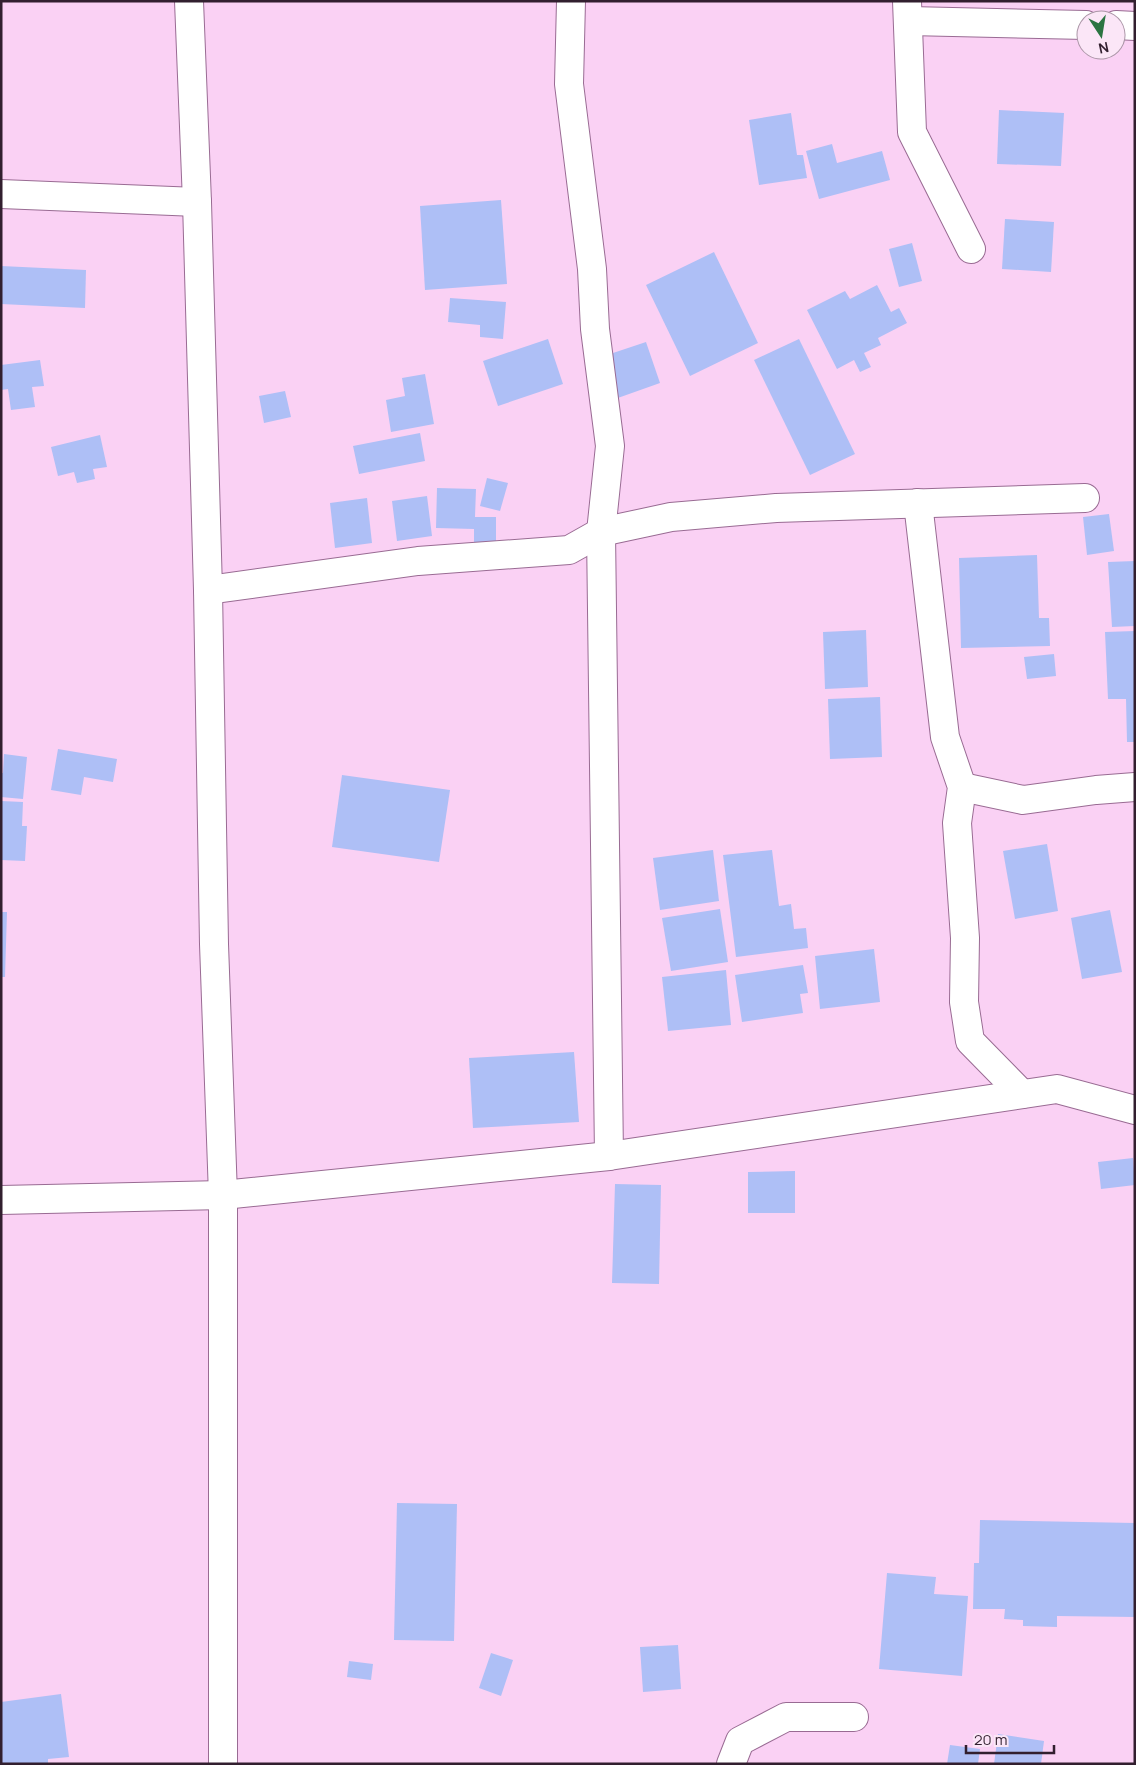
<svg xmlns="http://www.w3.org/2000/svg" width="1136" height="1765" font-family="Manrope,sans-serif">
  <rect width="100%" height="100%" fill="#fad1f4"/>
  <g fill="#aebff6">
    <path d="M999 110 1064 113 1061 166 997 164Z"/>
    <path d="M791 113 797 155H803L807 178 759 185 749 120Z"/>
    <path d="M832 144 837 163 882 151 890 180 819 199 806 151Z"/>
    <path d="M501 200 507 284 425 290 420 206Z"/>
    <path d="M1005 219 1054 222 1051 272 1002 269Z"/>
    <path d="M912 243 922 281 899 287 889 249Z"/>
    <path d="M714 252 758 343 690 376 646 285Z"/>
    <path d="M1 266 86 270 85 308 1 304Z"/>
    <path d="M877 285 891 312 899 308 907 323 878 338 881 345 864 353 871 367 860 372 854 360 837 369 807 310 845 291 850 299Z"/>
    <path d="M450 298 506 302 503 339 480 337V325L448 322Z"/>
    <path d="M548 339 563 384 498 406 483 361Z"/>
    <path d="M799 339 855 454 810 475 754 360Z"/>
    <path d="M646 342 660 383 615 399 601 357Z"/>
    <path d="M40 360 44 386 32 387 35 407 11 410 8 389 1 390V365Z"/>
    <path d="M425 374 434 424 391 432 386 400 405 396 402 378Z"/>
    <path d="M285 391 291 417 264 423 259 396Z"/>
    <path d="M420 433 425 461 359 474 353 446Z"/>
    <path d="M100 435 107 467 93 469 95 479 77 483 74 472 58 476 51 447Z"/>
    <path d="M487 478 508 483 500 511 480 506Z"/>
    <path d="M437 488 476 489 475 517H496V543H474V529L436 528Z"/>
    <path d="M427 496 432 536 397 541 392 501Z"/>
    <path d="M367 498 372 543 335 548 330 503Z"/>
    <path d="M1109 514 1114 551 1087 555 1083 517Z"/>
    <path d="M1037 555 1039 618H1049L1050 646 961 648 959 558Z"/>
    <path d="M1135 561V626L1112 627 1108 562Z"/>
    <path d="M866 630 868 687 825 689 823 632Z"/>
    <path d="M1135 631V742H1127L1126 699H1108L1105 632Z"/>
    <path d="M1054 654 1056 676 1027 679 1024 657Z"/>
    <path d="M880 697 882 757 830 759 828 699Z"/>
    <path d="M58 749 117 759 113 782 84 777 81 795 51 790Z"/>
    <path d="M4 754 27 757 23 799 1 797V773H3Z"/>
    <path d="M342 775 450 790 439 862 332 847Z"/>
    <path d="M1 801 23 802 22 826H27L25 861 1 860Z"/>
    <path d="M1047 844 1058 911 1015 919 1003 851Z"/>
    <path d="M713 850 719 901 660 910 653 858Z"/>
    <path d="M772 850 779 906 791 904 794 929 806 928 808 948 736 957 723 855Z"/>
    <path d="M720 909 728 962 671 971 662 918Z"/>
    <path d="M1110 910 1122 972 1082 979 1071 918Z"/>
    <path d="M1 912H7L5 977H1Z"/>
    <path d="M874 949 880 1002 820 1009 815 956Z"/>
    <path d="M803 965 808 993 800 994 803 1013 742 1022 735 975Z"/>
    <path d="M726 970 731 1025 668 1031 662 977Z"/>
    <path d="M574 1052 579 1122 473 1128 469 1058Z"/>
    <path d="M1133 1158 1135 1185 1101 1189 1098 1162Z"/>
    <path d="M795 1171V1213H748V1172Z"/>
    <path d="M615 1184 661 1185 659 1284 612 1283Z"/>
    <path d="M397 1503 457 1504 454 1641 394 1640Z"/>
    <path d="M980 1520 1135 1523V1617L1057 1616V1627L1023 1626V1620L1004 1619 1005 1609H973L974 1563H979Z"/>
    <path d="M887 1573 936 1577 934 1594 968 1596 962 1676 879 1669Z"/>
    <path d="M678 1645 681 1689 643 1692 640 1647Z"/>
    <path d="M491 1653 513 1660 501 1696 479 1688Z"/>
    <path d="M349 1661 373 1664 371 1680 347 1677Z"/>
    <path d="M61 1694 69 1757 48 1759V1764H1V1702Z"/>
    <path d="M998 1734 1044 1741 1041 1764H994Z"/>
    <path d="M950 1745 980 1749 978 1764H947Z"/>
  </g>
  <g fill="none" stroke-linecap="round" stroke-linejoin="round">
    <g stroke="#996b93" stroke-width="30">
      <g id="minor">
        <path d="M571 1 569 84 592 269 595 329 610 446 601 532 609 1156"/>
        <path d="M907 1 912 132 971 249"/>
        <path d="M909 21 1086 25"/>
        <path d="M1116 25 1135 26"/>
        <path d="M1 194 197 202"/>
        <path d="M918 503 945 737 962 787 957 823 965 938 964 1002 970 1041 1022 1094"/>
        <path d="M208 590 418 561 569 550 601 532 671 517 776 508 1085 498"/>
        <path d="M962 787 1023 800 1096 790 1135 787"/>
        <path d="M1 1200 223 1195 609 1156 1057 1089 1135 1110"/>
        <path d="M731 1764 740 1741 786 1717H854"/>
      </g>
    </g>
    <g stroke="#996b93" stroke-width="30">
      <path id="secondary" d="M189 1 197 202 208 590 214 944 223 1195V1764"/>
    </g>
    <use href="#minor" stroke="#fff" stroke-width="28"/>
    <use href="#secondary" stroke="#fff" stroke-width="28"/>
  </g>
  <rect width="1136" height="1765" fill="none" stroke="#321f2f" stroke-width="5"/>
  <g transform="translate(1101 35) rotate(168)"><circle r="24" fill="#fbe6f7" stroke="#ab96a7"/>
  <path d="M0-4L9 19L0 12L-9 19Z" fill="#2b7442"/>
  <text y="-8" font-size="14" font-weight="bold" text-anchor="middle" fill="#321f2f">N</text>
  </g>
  <path d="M966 1745v8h88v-8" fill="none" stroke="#321f2f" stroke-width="2.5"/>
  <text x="974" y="1745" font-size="15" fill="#321f2f" stroke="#fbe6f7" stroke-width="4" paint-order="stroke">20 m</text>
</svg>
